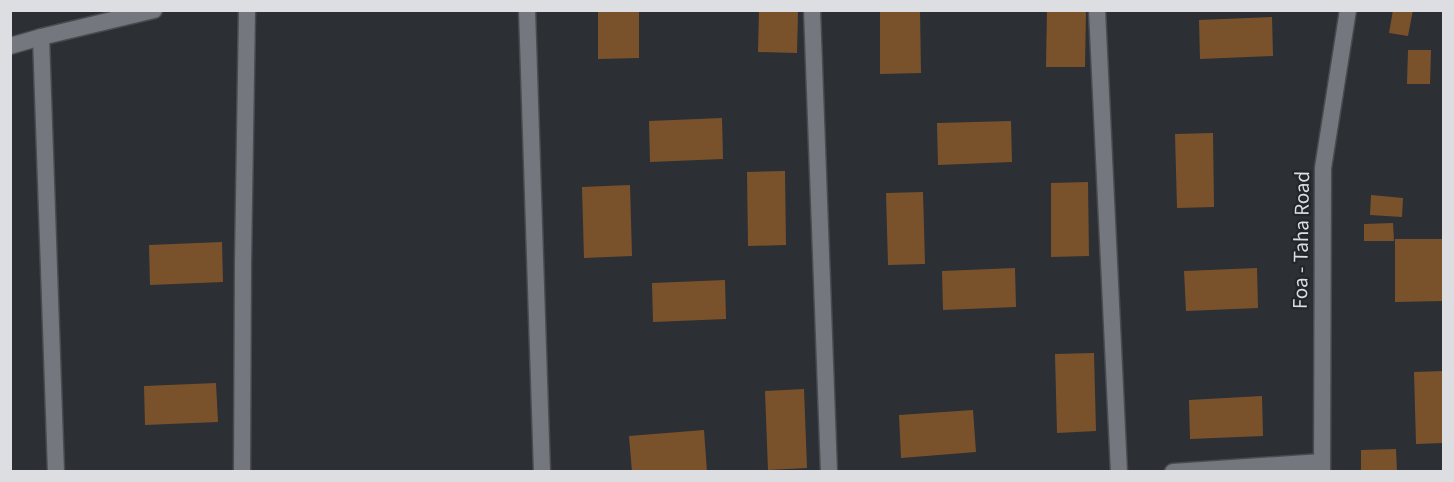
<svg xmlns="http://www.w3.org/2000/svg" width="1454" height="482" font-family="'Source Sans 3',sans-serif">
  <rect width="100%" height="100%" fill="#2c2f34"/>
  <g fill="#79522c">
    <path d="M598 10H639V58L598 59Z"/>
    <path d="M759 10H798L797 53 758 52Z"/>
    <path d="M880 10H920L921 73 880 74Z"/>
    <path d="M1047 10H1086L1085 67H1046Z"/>
    <path d="M1393 10H1413L1408 36 1389 33Z"/>
    <path d="M1272 17 1273 56 1200 59 1199 20Z"/>
    <path d="M1408 50H1431L1430 84H1407Z"/>
    <path d="M722 118 723 159 650 162 649 121Z"/>
    <path d="M1011 121 1012 162 938 165 937 123Z"/>
    <path d="M1213 133 1214 207 1177 208 1175 134Z"/>
    <path d="M785 171 786 245 748 246 747 172Z"/>
    <path d="M1088 182 1089 256 1051 257V183Z"/>
    <path d="M630 185 632 256 584 258 582 187Z"/>
    <path d="M923 192 925 264 888 265 886 193Z"/>
    <path d="M1371 195 1403 198 1402 217 1370 215Z"/>
    <path d="M1393 223 1394 241H1364V224Z"/>
    <path d="M1395 239H1444V301L1395 302Z"/>
    <path d="M222 242 223 282 150 285 149 245Z"/>
    <path d="M1015 268 1016 307 943 310 942 271Z"/>
    <path d="M1257 268 1258 308 1186 311 1184 271Z"/>
    <path d="M725 280 726 319 653 322 652 283Z"/>
    <path d="M1094 353 1096 431 1057 433 1055 354Z"/>
    <path d="M1444 371V443L1416 444 1414 372Z"/>
    <path d="M216 383 218 422 145 425 144 386Z"/>
    <path d="M804 389 807 468 768 470 765 391Z"/>
    <path d="M1262 396 1263 436 1190 439 1189 400Z"/>
    <path d="M973 410 976 452 901 458 899 415Z"/>
    <path d="M704 430 707 472H632L629 436Z"/>
    <path d="M1396 449 1397 472H1361V450Z"/>
  </g>
  <g fill="none" stroke-linecap="round" stroke-linejoin="round">
    <g stroke="#494b4f" stroke-width="19">
      <g id="minor">
        <path d="M527 10 542 472"/>
        <path d="M812 10 829 472"/>
        <path d="M1097 10 1119 472"/>
        <path d="M41 37 56 472"/>
        <path d="M10 46 41 37 154 10"/>
        <path d="M242 472 243 263 247 10"/>
        <path d="M1173 472 1322 462"/>
      </g>
    </g>
    <g stroke="#494b4f" stroke-width="19">
      <path id="tertiary" d="M1322 472 1323 168 1348 10"/>
    </g>
    <use href="#minor" stroke="#74777d" stroke-width="16"/>
    <use href="#tertiary" stroke="#74777d" stroke-width="16"/>
  </g>
  <g text-anchor="middle" dominant-baseline="central" stroke-width="4.5" stroke-linejoin="round" paint-order="stroke">
    <g font-size="21" fill="#dcdee2" stroke="#22252a">
      <text transform="translate(1301 240) rotate(-89)">Foa - Taha Road</text>
    </g>
  </g>
  <rect width="1454" height="482" fill="none" stroke="#dcdee2" stroke-width="24"/>
</svg>
